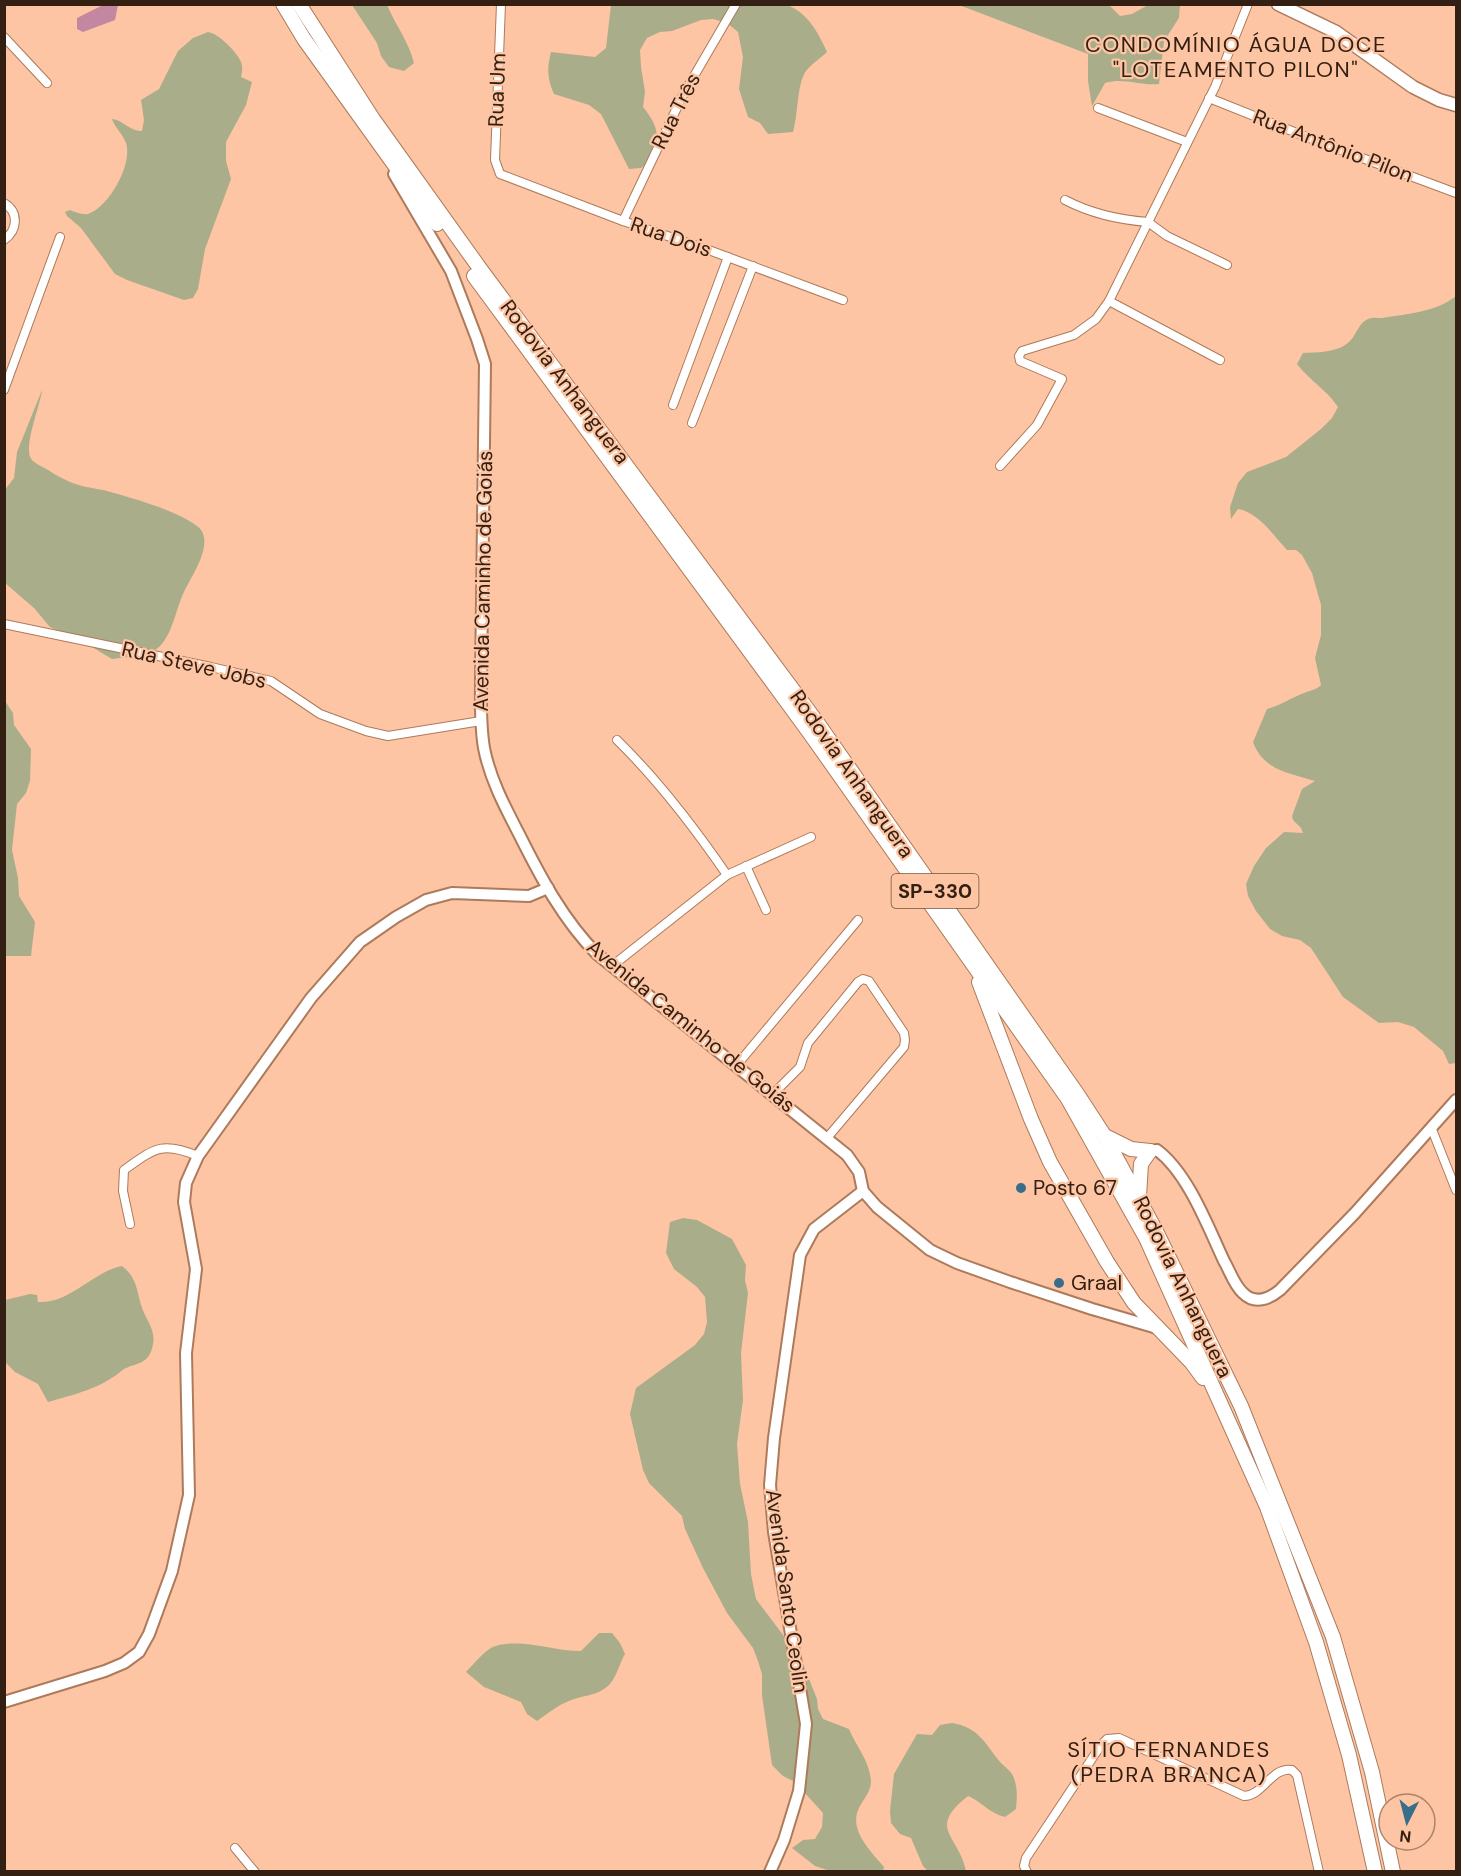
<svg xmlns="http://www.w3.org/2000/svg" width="1461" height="1876" font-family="'DM Sans',sans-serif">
  <rect width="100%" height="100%" fill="#fdc5a3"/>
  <g fill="#aaad8a">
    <path d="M352 5H387C395 24 409 42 414 63L404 71 389 67 381 56 377 43Z"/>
    <path d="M611 5H786C807 11 819 34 827 52 821 58 811 64 806 71 797 83 798 116 793 132L768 134 760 123 748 117 739 89 743 57 738 32 727 23 713 19 701 20 672 31 660 32 647 38 640 50 641 67 645 92 643 107C659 127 660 136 652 160L641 168 629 169 601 114 589 105 554 94C547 78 547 68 551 52L595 57 606 48Z"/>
    <path d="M959 5H1109L1120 16 1132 14 1148 5H1180L1179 18 1164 41 1159 84C1139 86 1125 77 1105 83L1092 106 1088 81V54Z"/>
    <path d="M208 32C218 33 238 53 241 62 243 67 242 73 241 77L252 82 246 105 226 142V161L231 179 205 249 198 289 193 298 184 300 127 280 115 274 81 228 67 216 65 212 70 210C75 212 82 215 88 214 109 207 133 164 126 143 123 134 115 128 112 119 123 120 131 132 142 131L144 120 141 100 159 89 178 51 193 38Z"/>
    <path d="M1456 296V1063L1449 1064 1443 1051 1414 1027 1398 1022 1379 1023 1343 997 1311 948 1300 940 1282 936 1270 929 1256 911 1248 896 1246 884 1254 866 1266 848 1284 832 1303 833 1301 828 1293 820 1292 816 1302 789 1315 781C1289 773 1263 770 1253 742L1267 709C1281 705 1291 698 1304 693 1311 690 1316 690 1321 685L1315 658 1321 635V605L1312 573 1302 555 1296 550H1287C1274 536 1258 512 1238 509L1231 519 1230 507 1238 483 1247 472 1286 457 1321 429 1332 418 1338 407C1327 390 1309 380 1297 364L1303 353C1319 352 1339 353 1351 340 1357 333 1359 323 1368 319 1372 317 1378 318 1382 318 1407 314 1436 312 1456 296Z"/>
    <path d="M42 390C40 407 22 449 32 460 36 464 43 467 48 470 54 474 61 478 68 481 78 486 92 488 103 490 129 497 176 510 197 526 217 541 191 576 184 592 176 608 173 633 160 646 149 657 126 657 112 659L82 641 50 627 34 608 5 583 4 491 14 478 17 452Z"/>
    <path d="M5 701 13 713 14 725 31 749 30 781 26 793 17 804 12 850 18 878 19 896 35 922 31 956H5Z"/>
    <path d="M683 1218 697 1220 732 1239 746 1265 745 1280 748 1293 741 1353 743 1400 737 1444 740 1484 748 1522 751 1574 756 1599 801 1659 817 1699 818 1709 823 1719 849 1729C856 1746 870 1762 871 1781 871 1791 865 1797 860 1806 847 1829 870 1850 884 1867L883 1871H830L815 1866 792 1848 803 1840 815 1839 822 1827 823 1813 795 1782 783 1776 772 1765 762 1695V1674L758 1661 753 1648 727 1613 703 1568 685 1529 682 1516 649 1483 643 1470 630 1414 636 1388 695 1345 704 1334 707 1322 705 1297 697 1287 674 1269 666 1253 670 1222Z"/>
    <path d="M122 1266C137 1278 136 1288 141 1305 145 1319 156 1329 153 1344 149 1368 133 1361 120 1372 101 1388 73 1395 48 1402L38 1384 15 1372 5 1362V1300L30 1294 37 1295 38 1302C70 1304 92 1272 122 1266Z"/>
    <path d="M599 1633H612L620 1643 625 1654C618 1666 616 1682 604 1689 594 1696 580 1696 569 1701 558 1705 547 1714 537 1721L527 1714 521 1702 484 1687 466 1672C472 1666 485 1650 493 1647 522 1637 551 1651 581 1651Z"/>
    <path d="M952 1723C980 1728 984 1743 1001 1763 1005 1767 1011 1771 1013 1776 1018 1787 1017 1798 1016 1809L1005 1817C987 1812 984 1803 968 1796 926 1829 959 1835 966 1871H928L923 1866 911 1838 900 1834 891 1823 890 1811 894 1774 917 1734 932 1735 940 1725Z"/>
  </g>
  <path fill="#c387a1" d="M105 4 118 5 115 20 83 32 77 29V18Z"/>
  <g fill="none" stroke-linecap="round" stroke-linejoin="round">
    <g stroke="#ad7a5b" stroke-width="10">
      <g id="street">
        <path d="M501 4 495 160 500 174 623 221 706 249 843 300"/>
        <path d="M4 37 47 83"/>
        <path d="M1209 98 1322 143 1456 193"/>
        <path d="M1098 108 1187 142"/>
        <path d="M1065 200C1090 213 1121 220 1148 222"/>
        <path d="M4 203C19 212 18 230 4 240"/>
        <path d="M623 221 683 95 736 4"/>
        <path d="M1148 222 1167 236 1227 265"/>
        <path d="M1109 301 1220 360"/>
        <path d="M4 390 60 237"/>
        <path d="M673 405 728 257"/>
        <path d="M692 423 753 266"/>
        <path d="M1000 466 1037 425 1062 379 1020 361 1019 356 1022 351 1074 335 1096 319 1109 301 1215 87 1248 4"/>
        <path d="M4 624 211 667 271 681 320 714 366 731 388 736 481 721"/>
        <path d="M617 740C659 781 694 827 727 875"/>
        <path d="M746 866 766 910"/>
        <path d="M612 966 727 875 811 837"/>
        <path d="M736 1066 858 920"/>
        <path d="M773 1094 800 1067 808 1043 858 982 863 979 869 981 904 1033 905 1040 904 1047 827 1138"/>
        <path d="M1431 1127 1456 1190"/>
        <path d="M130 1224 123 1191 124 1170C155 1148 162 1141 198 1156"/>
        <path d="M235 1848 255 1872"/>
        <path d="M1027 1872 1024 1866 1026 1858 1101 1745 1107 1739 1119 1738 1244 1796C1263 1796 1272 1766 1292 1770L1297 1775 1319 1872"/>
      </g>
    </g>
    <g stroke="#ad7a5b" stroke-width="14">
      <g id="secondary">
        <path d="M394 174 451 271 477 339 485 364 481 679C481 703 480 725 484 748 490 779 505 807 519 834 540 876 563 920 597 954L847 1155 859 1172 863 1191 877 1207 930 1250 957 1263 1010 1282 1092 1309 1157 1328"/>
        <path d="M1150 1151 1157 1150C1188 1173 1208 1227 1224 1261 1230 1271 1234 1285 1243 1293 1255 1305 1269 1299 1280 1290L1355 1213 1456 1100"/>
        <path d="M4 1702 105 1671 124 1663 139 1652 149 1634 172 1571 189 1495 186 1353 196 1269 184 1202 186 1183 198 1156 311 998 360 942 396 917 426 900 452 893 529 896 548 888"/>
        <path d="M770 1872 784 1840 799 1791 806 1724 774 1532 770 1485 774 1438 800 1255 814 1229 863 1191"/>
      </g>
    </g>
    <g stroke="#ad7a5b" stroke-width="15">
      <path id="primary" d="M1278 4 1336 32 1413 87 1439 100 1456 105"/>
    </g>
    <g stroke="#ad7a5b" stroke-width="16">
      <g id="highway">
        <path d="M283 4 304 39 437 224"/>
        <path d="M299 4 373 119 481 270 819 725 1078 1095 1104 1135 1156 1231 1241 1406 1333 1637 1372 1772 1393 1872"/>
        <path d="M474 276 809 732 1068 1099 1146 1238 1267 1507 1316 1642 1349 1755 1375 1872"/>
        <path d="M979 982 1031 1119 1050 1162 1107 1262 1134 1303 1192 1363 1203 1378"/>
        <path d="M1105 1136 1131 1149 1150 1151"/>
        <path d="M1139 1196 1141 1164 1150 1151"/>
      </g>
    </g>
    <use href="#street" stroke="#fff" stroke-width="8"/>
    <use href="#secondary" stroke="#fff" stroke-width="10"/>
    <use href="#primary" stroke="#fff" stroke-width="12"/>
    <use href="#highway" stroke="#fff" stroke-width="14"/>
  </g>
  <g fill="#386e8a" stroke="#fdc5a3" stroke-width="2">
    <circle cx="1021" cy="1188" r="6"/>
    <circle cx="1059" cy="1283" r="6"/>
  </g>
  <g text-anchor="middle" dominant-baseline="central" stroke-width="4.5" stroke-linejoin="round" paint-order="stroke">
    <rect fill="#fdc5a3" stroke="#70523e" stroke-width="1.5" x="891.5" y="874" width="87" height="34" rx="4.5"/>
    <g font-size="20" font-weight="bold" fill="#342013">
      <text x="935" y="891">SP-330</text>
    </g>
    <g font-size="21" fill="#342013" stroke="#fdc5a3">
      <text transform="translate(497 90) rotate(-88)">Rua Um</text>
      <text transform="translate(676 111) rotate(-63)">Rua Três</text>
      <text transform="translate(1333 146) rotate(21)">Rua Antônio Pilon</text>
      <text transform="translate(671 237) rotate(19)">Rua Dois</text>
      <text transform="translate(565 382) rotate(53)">Rodovia Anhanguera</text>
      <text transform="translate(483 581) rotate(-89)">Avenida Caminho de Goiás</text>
      <text transform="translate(194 665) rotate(13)">Rua Steve Jobs</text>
      <text transform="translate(852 774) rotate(55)">Rodovia Anhanguera</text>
      <text transform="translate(691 1026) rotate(39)">Avenida Caminho de Goiás</text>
      <text transform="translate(1183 1287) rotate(64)">Rodovia Anhanguera</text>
      <text transform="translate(787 1591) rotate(82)">Avenida Santo Ceolin</text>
    </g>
    <g font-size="21" fill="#342013" stroke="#fdc5a3" text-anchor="start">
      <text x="1033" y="1188">Posto 67</text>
      <text x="1071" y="1283">Graal</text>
    </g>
    <g font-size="22" letter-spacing="1.5" fill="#342013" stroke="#fdc5a3">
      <text x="1236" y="44">CONDOMÍNIO ÁGUA DOCE<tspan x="1236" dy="25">"LOTEAMENTO PILON"</tspan></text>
      <text x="1169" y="1749">SÍTIO FERNANDES<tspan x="1169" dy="25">(PEDRA BRANCA)</tspan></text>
    </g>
  </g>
  <rect width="1461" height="1876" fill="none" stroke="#342013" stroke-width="12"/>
  <g transform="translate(1407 1822) rotate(186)"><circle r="28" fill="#fdc5a3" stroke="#ad8369" stroke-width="1.5"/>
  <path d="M0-4.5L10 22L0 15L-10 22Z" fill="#386e8a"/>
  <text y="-9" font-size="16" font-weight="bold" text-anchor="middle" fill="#342013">N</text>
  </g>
</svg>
